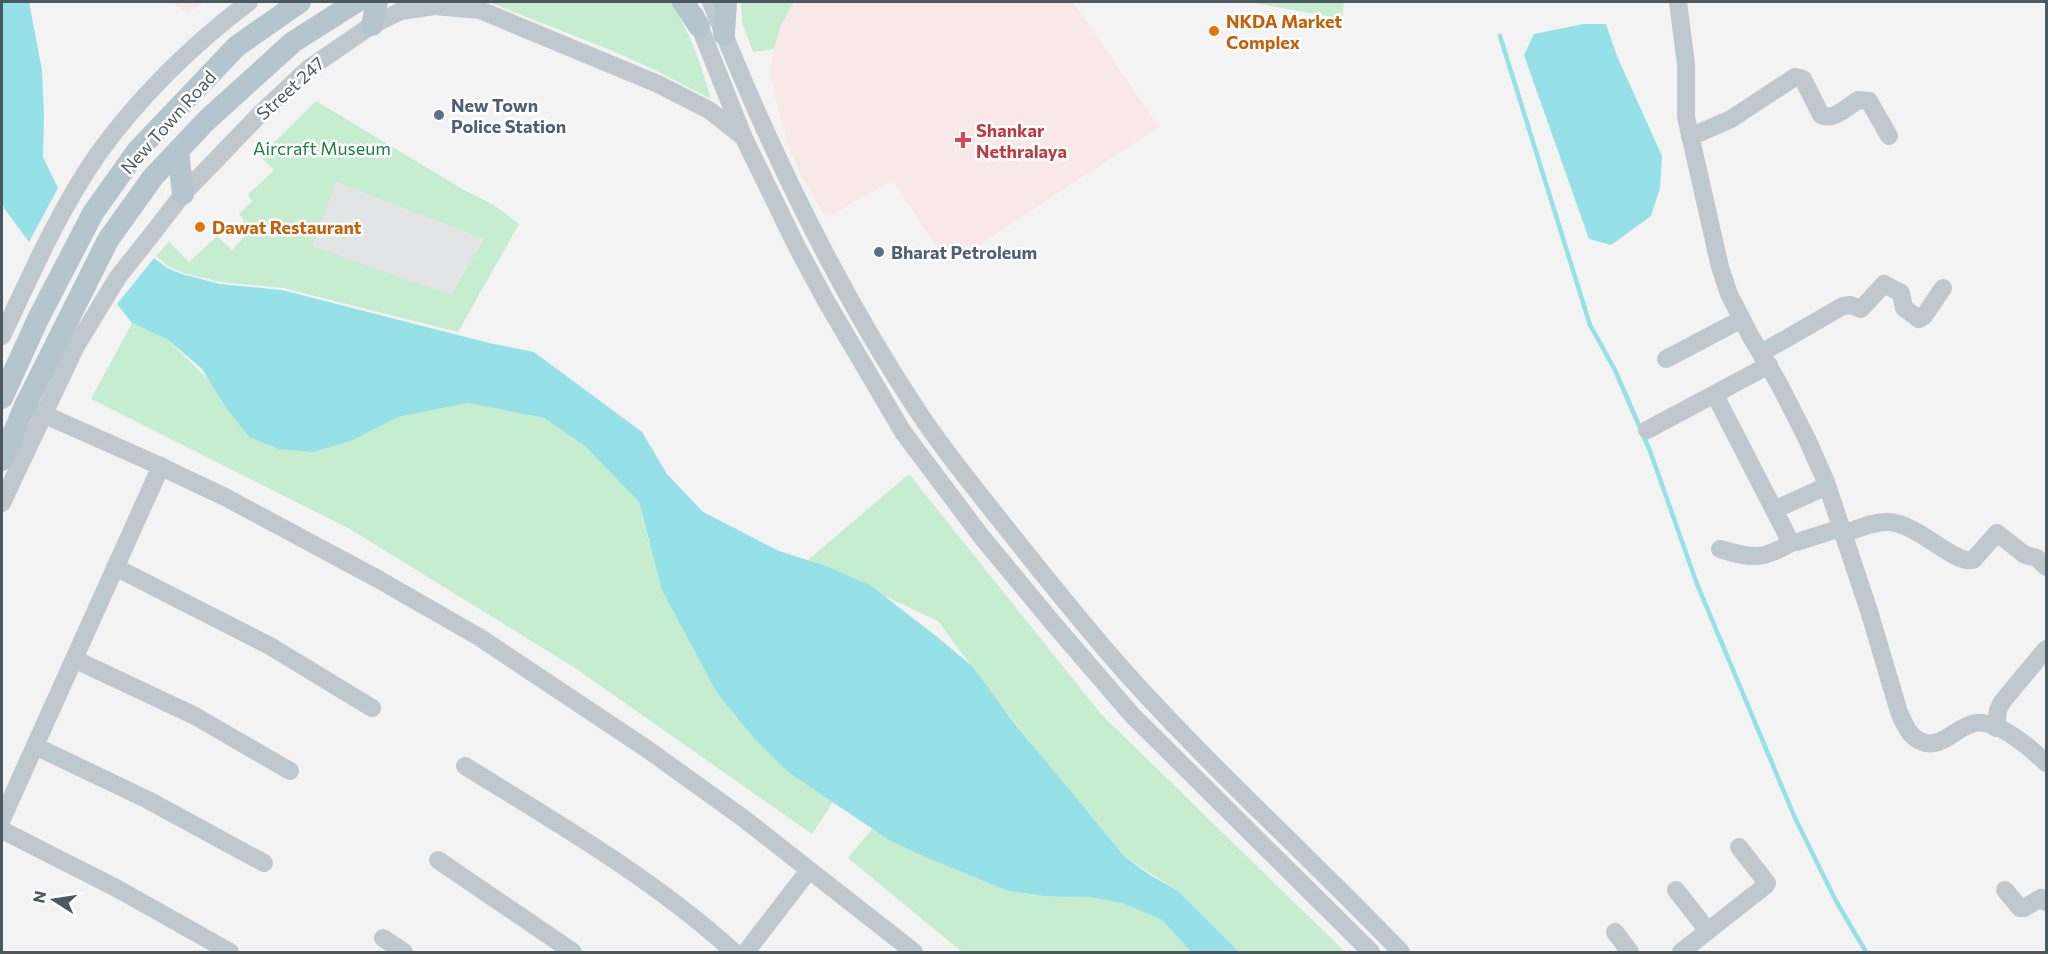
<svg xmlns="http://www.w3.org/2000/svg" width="2048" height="954" font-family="Commissioner,sans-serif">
  <rect width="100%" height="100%" fill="#f4f3f3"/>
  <g fill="#fae7e8">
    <path d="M170 2H205L187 13Z"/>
    <path d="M794 2H1073L1159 127 948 265 893 180 826 218 800 173 789 147 776 101 771 73 774 49 781 25Z"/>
  </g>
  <path fill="#e2e4e6" d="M336 182 484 239 451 295 311 246Z"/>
  <g fill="#c6edd0" fill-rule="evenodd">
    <path d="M488 2H671C690 32 701 64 711 99L655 70 613 51Z"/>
    <path d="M741 2H794L781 25 774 49 753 52 742 23Z"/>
    <path d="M1249 2H1344L1342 19Z"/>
    <path d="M316 101 464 190 494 205 519 224 458 332 283 288 221 282 183 273 168 266 156 256 169 242 189 262 217 236 232 250 248 233 240 225 244 220 239 214 252 201 248 195 274 170 260 156ZM336 182 484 239 451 295 312 246Z"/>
    <path d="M132 323 167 339 210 381 225 406 351 441 398 417 468 403 544 418 585 446 639 502 648 539 717 693 833 802 812 834 575 668 350 529 91 399Z"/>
    <path d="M909 474 1101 714 1345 952H1235L1178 891 1125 857 1057 776 990 691 938 621 808 560Z"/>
    <path d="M872 829 930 859 1008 891 1044 896H1091L1122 903 1162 920 1191 952H962L848 858Z"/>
  </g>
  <g fill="#96e1e7">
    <path d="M2 2H29L42 70 44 116 43 157 58 188 29 242 4 208 2 201Z"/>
    <path d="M1583 24H1606L1617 56 1662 156 1660 188 1651 216 1611 245 1589 239 1524 55 1534 34Z"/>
    <path d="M154 258 167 268 182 274 220 284 282 290 489 343 534 352 642 432 667 474 703 512 779 551 826 566 870 585 936 636 972 666 1015 724 1125 857 1150 875 1178 891 1239 952H1191L1162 920 1122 903 1091 897 1044 896 1008 891 930 859 889 840 788 772 753 737 717 693 662 590 639 502 585 446 544 418 468 403 398 417 351 441 313 452 279 449 249 437 225 406 202 369 167 339 132 323 117 304Z"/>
  </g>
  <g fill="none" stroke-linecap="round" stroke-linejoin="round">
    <path stroke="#96e1e7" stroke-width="4.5" d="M1500 36 1590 325 1615 370 1650 451 1697 584 1795 818 1836 901 1866 952"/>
    <g stroke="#bfc8ce" stroke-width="18">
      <path d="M711 2C768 146 835 287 921 416 945 452 973 486 1000 520 1041 572 1082 623 1125 672 1213 770 1311 858 1401 952"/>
      <path d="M1678 2 1686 64V117L1720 267 1729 294 1751 337 1778 382 1807 439 1826 482 1869 611 1899 712C1904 723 1908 735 1920 741 1941 751 1955 727 1975 723 1997 719 2032 749 2046 763"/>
      <path d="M695 15 744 138 797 247 826 301 903 432 981 536 1052 622 1133 716 1371 952"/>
      <path d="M1690 137 1731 119 1795 77 1803 79 1821 115C1834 121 1847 107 1858 100L1869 101 1889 136"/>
      <path d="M2 336C31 275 59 210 98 154 138 98 194 43 249 2"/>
      <path d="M1761 353 1843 306 1850 305 1861 309 1884 284 1901 293 1904 308 1919 319 1924 316 1943 288"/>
      <path d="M1666 359 1742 319"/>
      <path d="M1715 395 1789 539 1793 542H1797L1841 528"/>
      <path d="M25 406 149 461 225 497 378 579 479 637 647 749 743 818 914 952"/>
      <path d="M1647 430 1769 365"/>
      <path d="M2 503 76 346 118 277 149 238 183 194 261 113 308 69 372 25 401 11 434 6 480 10 658 84 709 110 742 136"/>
      <path d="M1774 510 1827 486"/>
      <path d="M1843 534C1857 529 1874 521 1889 522 1919 524 1953 564 1973 560L1997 533 2025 555 2037 558 2046 567"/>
      <path d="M1720 549C1754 559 1762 560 1793 542"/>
      <path d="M115 567 270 646 372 708"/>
      <path d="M74 659 195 716 290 771"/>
      <path d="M1996 728 1998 710 2002 702 2046 649"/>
      <path d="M35 746 148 800 264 863"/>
      <path d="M465 766C557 823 654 879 734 952"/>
      <path d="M2 819 161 466"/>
      <path d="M2 830 118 889 230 952"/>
      <path d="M438 860 573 952"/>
      <path d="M1676 890 1708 931"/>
      <path d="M2005 890 2020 908H2024L2041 898 2046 902"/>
      <path d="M1615 932 1630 952"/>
      <path d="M383 938 404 952"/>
      <path d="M746 952 809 870"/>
      <path d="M1681 952 1765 886 1767 883 1739 847"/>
    </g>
    <g stroke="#b5c5ce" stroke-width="22">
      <path d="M683 2 699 26"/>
      <path d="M372 25 377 2"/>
      <path d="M724 34 726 2"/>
      <path d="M178 151 183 194"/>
      <path d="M2 398 38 319 93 213 137 151 237 46 300 2"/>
      <path d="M2 460 25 406 108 240 153 177 207 120 293 42 356 2"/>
    </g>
  </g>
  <g fill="#e8710a" stroke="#fff" stroke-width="2">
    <circle cx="1214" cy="31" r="6"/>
    <circle cx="200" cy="227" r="6"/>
  </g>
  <g fill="#5c6f8a" stroke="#fff" stroke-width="2">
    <circle cx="439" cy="115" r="6"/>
    <circle cx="879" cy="252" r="6"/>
  </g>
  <path fill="#e0444e" stroke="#fff" stroke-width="2" d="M960 131h6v6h6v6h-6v6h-6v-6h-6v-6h6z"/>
  <g text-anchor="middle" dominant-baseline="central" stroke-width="5" stroke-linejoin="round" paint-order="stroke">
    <g font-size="18" font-weight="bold" fill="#c56008" stroke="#fff" text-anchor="start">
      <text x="1226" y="21">NKDA Market<tspan x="1226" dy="21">Complex</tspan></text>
      <text x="212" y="227">Dawat Restaurant</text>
    </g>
    <g font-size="18" fill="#4b585f" stroke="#fff">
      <text transform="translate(290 88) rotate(-42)">Street 247</text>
      <text transform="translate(168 122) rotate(-48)">New Town Road</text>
    </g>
    <g font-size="18" font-weight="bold" fill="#4e5e75" stroke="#fff" text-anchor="start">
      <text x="451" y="105">New Town<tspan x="451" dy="21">Police Station</tspan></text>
      <text x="891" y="252">Bharat Petroleum</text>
    </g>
    <g font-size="18" font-weight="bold" fill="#be3a42" stroke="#fff" text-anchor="start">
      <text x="976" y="130">Shankar<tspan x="976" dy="21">Nethralaya</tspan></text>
    </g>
    <g font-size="18" fill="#1f7d42" stroke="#fff">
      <text x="322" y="148">Aircraft Museum</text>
    </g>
  </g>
  <rect width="2048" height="954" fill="none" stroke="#4b585f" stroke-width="6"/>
  <g transform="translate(54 900) rotate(282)" stroke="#ffffff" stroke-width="4.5" paint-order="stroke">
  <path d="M0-4.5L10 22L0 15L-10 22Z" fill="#4b585f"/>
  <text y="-9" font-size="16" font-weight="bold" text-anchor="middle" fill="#4b585f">N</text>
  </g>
</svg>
